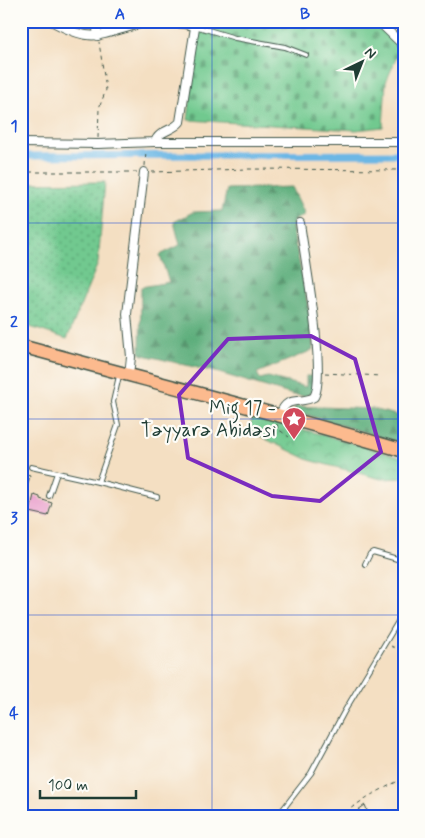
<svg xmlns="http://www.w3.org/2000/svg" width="425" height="838" font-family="Mynerve,sans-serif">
  <defs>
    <pattern id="forest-firs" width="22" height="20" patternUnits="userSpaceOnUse" patternTransform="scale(1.25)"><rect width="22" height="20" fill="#5cad7a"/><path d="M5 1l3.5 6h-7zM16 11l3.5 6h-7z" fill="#4b8e65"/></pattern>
    <pattern id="cemetery-stones" width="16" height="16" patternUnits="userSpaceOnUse" patternTransform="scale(1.25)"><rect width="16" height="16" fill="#71c98f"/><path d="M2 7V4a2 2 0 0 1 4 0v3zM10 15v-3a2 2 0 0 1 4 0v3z" fill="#5ca476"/></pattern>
    <pattern id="park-crowns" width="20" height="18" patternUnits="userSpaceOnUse" patternTransform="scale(1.25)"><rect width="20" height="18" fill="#71c98f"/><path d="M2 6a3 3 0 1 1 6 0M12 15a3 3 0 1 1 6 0" fill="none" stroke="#5ca476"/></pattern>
    <pattern id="garden-dots" width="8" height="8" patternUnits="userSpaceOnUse" patternTransform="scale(1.25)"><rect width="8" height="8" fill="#71c98f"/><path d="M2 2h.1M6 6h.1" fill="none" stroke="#5ca476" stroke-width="1.8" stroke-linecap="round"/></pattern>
  </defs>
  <rect width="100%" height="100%" fill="#fdfcf7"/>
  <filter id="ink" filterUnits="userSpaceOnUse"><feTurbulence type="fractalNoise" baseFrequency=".02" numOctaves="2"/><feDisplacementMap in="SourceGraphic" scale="10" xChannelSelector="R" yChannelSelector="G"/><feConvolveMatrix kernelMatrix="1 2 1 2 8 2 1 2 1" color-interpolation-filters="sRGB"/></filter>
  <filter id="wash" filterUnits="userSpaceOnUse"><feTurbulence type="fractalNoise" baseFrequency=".0096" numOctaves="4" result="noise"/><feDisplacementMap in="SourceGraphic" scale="20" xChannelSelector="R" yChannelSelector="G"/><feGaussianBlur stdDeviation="1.12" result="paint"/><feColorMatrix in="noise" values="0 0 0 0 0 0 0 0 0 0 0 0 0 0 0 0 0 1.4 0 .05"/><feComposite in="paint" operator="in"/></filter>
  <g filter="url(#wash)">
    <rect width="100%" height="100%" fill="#f4dfc2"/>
    <g fill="url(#forest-firs)" stroke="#3e7557">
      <path d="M292 187 305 214 294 221 292 227 312 326 313 350 257 373 260 379 268 377 306 387V376H313V392L306 396 293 395 219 373 140 354 141 287 169 282 160 255 180 245 174 222 193 212 222 211 227 189Z"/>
      <path d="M295 406 373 409 404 417V444L294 411Z"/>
    </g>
    <path fill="url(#cemetery-stones)" stroke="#488362" d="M199 21H375L401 47 386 82 383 127 356 130 188 120Z"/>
    <path fill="url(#park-crowns)" stroke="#488362" d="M253 415 404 458V478L381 479 309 460 249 431Z"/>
    <path fill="url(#garden-dots)" stroke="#488362" d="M105 182 98 263 67 339 21 324V183Z"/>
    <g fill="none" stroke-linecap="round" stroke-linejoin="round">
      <path stroke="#6cb7e5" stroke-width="7" d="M21 156 404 154"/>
    </g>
    <g id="blocks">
      <g fill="#eaa2cd">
        <path d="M21 473 30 476 22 505H21Z"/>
        <path d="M34 495 40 497V499L52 503 48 516 30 512Z"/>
        <path d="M365 805 367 810 361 814 358 810Z"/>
      </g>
    </g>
  </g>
  <g filter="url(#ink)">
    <use href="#blocks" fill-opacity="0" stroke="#3f5549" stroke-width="1"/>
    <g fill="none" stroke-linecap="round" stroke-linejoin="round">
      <g stroke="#3f5549" stroke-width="6">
        <g id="lane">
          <path d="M195 26 235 38 285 47 306 55"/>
          <path d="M31 467 98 482 118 425 113 402 119 376"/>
          <path d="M98 482 157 497"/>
          <path d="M49 496 57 473"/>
          <path d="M365 564 370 554 373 552 404 561"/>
          <path d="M277 817 311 773 344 712 399 620 404 609"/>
        </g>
      </g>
      <g stroke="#3f5549" stroke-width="10">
        <g id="street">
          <path d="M51 21C96 46 100 33 144 23 160 20 179 23 195 26"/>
          <path d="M96 21 98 36"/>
          <path d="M378 21 404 46"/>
          <path d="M155 142H404"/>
          <path d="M21 143 98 144 155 142C159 130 173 131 180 122L196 21"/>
          <path d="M129 376 131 357 127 314 144 172"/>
          <path d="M280 415C287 394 300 405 314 397 327 375 304 254 300 223"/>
        </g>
      </g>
      <g stroke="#3f5549" stroke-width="15">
        <path id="primary" d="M21 346C149 381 277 413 404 451"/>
      </g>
      <g stroke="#3f5549" stroke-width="1" stroke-dasharray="4 4" stroke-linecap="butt">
        <path d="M212 25 213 21"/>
        <path d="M98 138 99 108 106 90 99 42"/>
        <path d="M145 166 146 150"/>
        <path d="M21 172H138"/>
        <path d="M152 172 248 169 404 170"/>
        <path d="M325 373 381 376"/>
        <path d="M277 424 278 429 289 437"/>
        <path d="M391 646 404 652"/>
        <path d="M338 817 369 796 404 778"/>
      </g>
      <use href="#lane" stroke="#fff" stroke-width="4"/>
      <use href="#street" stroke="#fff" stroke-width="8"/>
      <use href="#primary" stroke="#fcba8e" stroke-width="12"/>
    </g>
  </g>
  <path fill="none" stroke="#7b2cbf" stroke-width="4" stroke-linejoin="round" d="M311 336 355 359 381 452 320 501 272 496 188 458 179 395 228 339Z"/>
  <path fill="none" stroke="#1d4ed8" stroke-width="1" stroke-opacity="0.55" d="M212 21V817M21 223H404M21 419H404M21 615H404"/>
  <defs>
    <g id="sight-pin" transform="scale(1.25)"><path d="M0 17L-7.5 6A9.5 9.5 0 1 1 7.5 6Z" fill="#d1495b" stroke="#fdfcf7"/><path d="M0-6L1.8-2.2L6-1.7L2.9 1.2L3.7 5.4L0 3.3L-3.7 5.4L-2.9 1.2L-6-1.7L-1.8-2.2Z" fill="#fff"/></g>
  </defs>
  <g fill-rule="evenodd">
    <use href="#sight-pin" x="294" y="419"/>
  </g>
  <g text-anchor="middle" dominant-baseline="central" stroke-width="4.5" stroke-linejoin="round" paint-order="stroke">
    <g font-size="19" fill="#1f3d34" stroke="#fdfcf7" text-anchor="end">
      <text x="276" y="408">Mig 17 -<tspan x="276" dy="22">Təyyarə Abidəsi</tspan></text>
    </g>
  </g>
  <rect width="425" height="838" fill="none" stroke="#fdfcf7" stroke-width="55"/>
  <g transform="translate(362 62) rotate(43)" stroke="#fdfcf7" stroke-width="4" paint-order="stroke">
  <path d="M0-4L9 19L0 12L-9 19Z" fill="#1f3d34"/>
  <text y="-8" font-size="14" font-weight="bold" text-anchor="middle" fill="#1f3d34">N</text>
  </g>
  <path d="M40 790v8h96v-8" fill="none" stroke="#1f3d34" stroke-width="2.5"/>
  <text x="48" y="790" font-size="15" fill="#1f3d34" stroke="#fdfcf7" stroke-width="4" paint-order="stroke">100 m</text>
  <rect x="28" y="28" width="370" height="782" fill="none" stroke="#1d4ed8" stroke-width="2"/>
  <g font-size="16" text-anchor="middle" font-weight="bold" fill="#1d4ed8">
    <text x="120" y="19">A</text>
    <text x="305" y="19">B</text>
    <text x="14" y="131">1</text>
    <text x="14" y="327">2</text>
    <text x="14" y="523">3</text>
    <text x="14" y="718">4</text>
  </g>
</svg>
